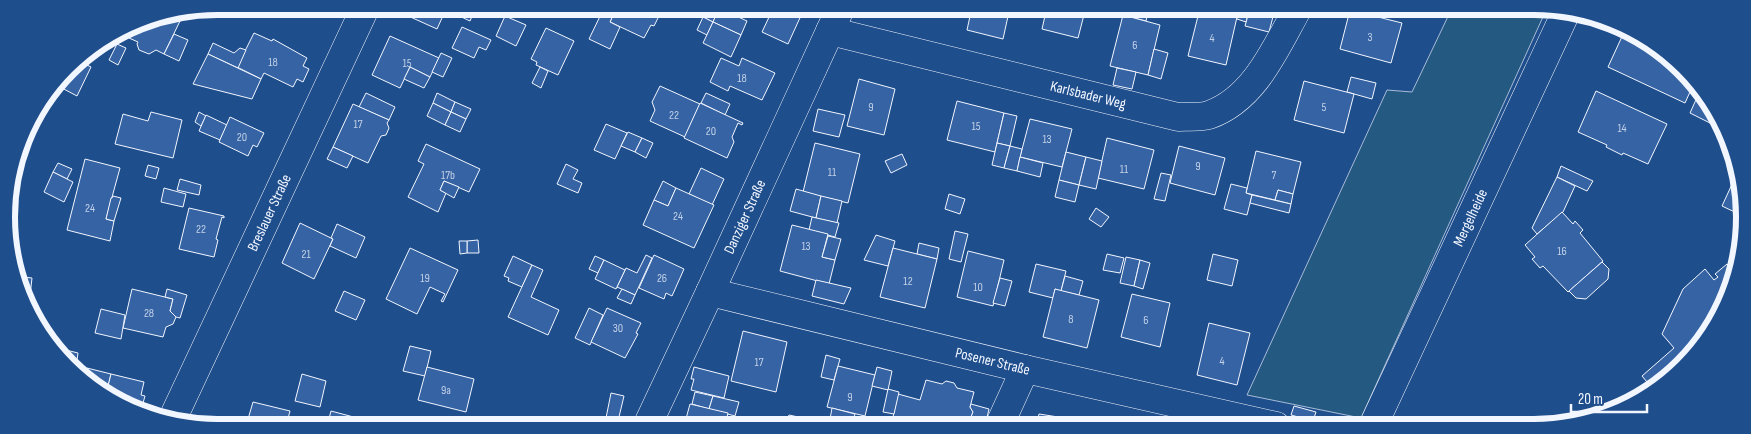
<svg xmlns="http://www.w3.org/2000/svg" width="1751" height="434" font-family="'Sofia Sans Condensed',sans-serif">
  <rect width="100%" height="100%" fill="#1f4e8c"/>
  <path fill="#245a82" stroke="#a8bbd7" d="M1452 8H1547L1361 418 1247 395 1387 90 1412 92Z"/>
  <g fill="#3563a3" stroke="#f2f6ff">
    <path d="M410 7H456L454 10 447 7 437 29 406 15Z"/>
    <path d="M456 7H476L470 21 453 13Z"/>
    <path d="M617 7H659L656 13 660 14 654 26 651 25 644 38 610 22Z"/>
    <path d="M708 7 719 8 713 22 703 17Z"/>
    <path d="M752 7H799L804 9 788 44 762 32 770 15Z"/>
    <path d="M900 7H934L932 15Z"/>
    <path d="M972 7H1010L1003 39 967 30Z"/>
    <path d="M1047 7H1086L1078 38 1042 29Z"/>
    <path d="M1125 7 1149 8 1146 21 1123 15Z"/>
    <path d="M604 8 614 13 610 22 620 27 610 49 589 39Z"/>
    <path d="M719 8 747 21 741 35 713 22Z"/>
    <path d="M1200 8 1237 17 1226 65 1188 56Z"/>
    <path d="M1222 8H1250L1246 22 1237 19V17L1221 13Z"/>
    <path d="M1250 8 1275 9 1269 32 1245 26Z"/>
    <path d="M1348 8H1370L1369 15 1347 10Z"/>
    <path d="M1350 10 1402 23 1391 63 1340 49Z"/>
    <path d="M1123 15 1160 25 1148 75 1110 66Z"/>
    <path d="M168 16 180 21 164 54 156 50 149 54 139 50 137 44 138 42 129 38 137 22Z"/>
    <path d="M505 16 526 25 516 46 496 36Z"/>
    <path d="M703 17 713 22 707 35 697 30Z"/>
    <path d="M713 22 741 35 731 57 703 43Z"/>
    <path d="M462 27 491 40 486 50 479 47 474 58 452 48Z"/>
    <path d="M546 28 574 41 558 75 536 65 537 62 531 59Z"/>
    <path d="M1625 30 1640 35 1694 83 1685 103 1608 67Z"/>
    <path d="M254 33 272 41 273 39 307 58 303 66 309 69 303 82 297 79 293 87 264 73 261 79 237 67Z"/>
    <path d="M174 34 188 40 179 61 164 54Z"/>
    <path d="M390 36 439 58 430 77 410 67 400 88 372 75Z"/>
    <path d="M213 43 234 53 240 48 246 50 238 68 208 54Z"/>
    <path d="M117 44 126 48 118 65 109 60Z"/>
    <path d="M1154 49 1168 53 1161 79 1148 75Z"/>
    <path d="M441 53 452 58 443 77 432 72Z"/>
    <path d="M208 54 261 79 252 99 193 84Z"/>
    <path d="M721 58 739 66 742 58 775 73 762 100 730 86 728 91 710 82Z"/>
    <path d="M77 60 91 67 77 96 60 87 67 72Z"/>
    <path d="M410 67 430 77 424 88 404 79Z"/>
    <path d="M540 67 548 71 541 88 532 83Z"/>
    <path d="M1117 68 1136 72 1132 89 1113 85Z"/>
    <path d="M1351 77 1376 83 1372 99 1347 92Z"/>
    <path d="M859 79 895 89 884 135 847 126Z"/>
    <path d="M1304 81 1354 94 1344 133 1294 120Z"/>
    <path d="M660 86 700 104 685 137 650 121 655 110 652 102Z"/>
    <path d="M1596 91 1667 124 1648 164 1623 153 1622 155 1606 147 1607 145 1578 132Z"/>
    <path d="M366 93 395 107 389 120 359 107Z"/>
    <path d="M437 93 455 102 451 112 433 103Z"/>
    <path d="M706 93 730 104 725 115 701 103Z"/>
    <path d="M1699 93 1705 96 1714 114 1710 123 1690 113Z"/>
    <path d="M957 101 1004 113 995 152 947 140Z"/>
    <path d="M455 102 471 109 466 119 451 112Z"/>
    <path d="M433 103 451 112 445 125 427 116Z"/>
    <path d="M700 103 743 123 742 125 738 123 732 137 734 142 727 158 684 138Z"/>
    <path d="M353 104 389 120 387 123 389 128 386 135 381 136 368 163 333 147Z"/>
    <path d="M818 109 845 115 839 137 813 131Z"/>
    <path d="M151 112 182 120 173 158 115 144 123 114 148 121Z"/>
    <path d="M199 112 206 116 201 126 195 122Z"/>
    <path d="M451 112 466 119 460 132 445 125Z"/>
    <path d="M1004 113 1017 116 1010 146 997 143Z"/>
    <path d="M206 115 227 125 220 140 199 131Z"/>
    <path d="M230 117 264 133 257 147 253 145 248 156 219 142Z"/>
    <path d="M1030 119 1072 129 1062 167 1020 157Z"/>
    <path d="M606 124 627 133 615 159 594 150Z"/>
    <path d="M628 132 642 138 635 152 621 146Z"/>
    <path d="M642 138 653 143 646 158 635 152Z"/>
    <path d="M1107 138 1154 150 1144 189 1098 178Z"/>
    <path d="M815 143 860 154 848 203 803 192Z"/>
    <path d="M997 143 1010 146 1004 168 992 165Z"/>
    <path d="M426 144 480 169 469 192 444 181 440 190 446 193 438 212 408 197 424 164 418 161Z"/>
    <path d="M1010 146 1022 149 1017 171 1004 168Z"/>
    <path d="M1179 146 1225 158 1215 195 1170 183Z"/>
    <path d="M333 147 353 156 347 168 327 159Z"/>
    <path d="M1256 151 1301 162 1293 194 1278 190 1275 200 1246 193Z"/>
    <path d="M1066 152 1086 157 1079 185 1059 180Z"/>
    <path d="M902 154 907 165 891 173 885 161Z"/>
    <path d="M1020 157 1043 163 1040 177 1017 171Z"/>
    <path d="M1086 157 1102 161 1096 189 1079 185Z"/>
    <path d="M85 159 120 168 106 219 114 221 110 241 67 230Z"/>
    <path d="M58 163 72 169 67 179 53 172Z"/>
    <path d="M566 164 578 170 573 179 582 183 578 193 557 184Z"/>
    <path d="M148 165 159 168 156 179 145 176Z"/>
    <path d="M1561 166 1593 181 1587 191 1557 177Z"/>
    <path d="M701 168 724 179 712 205 689 194Z"/>
    <path d="M53 172 73 182 64 202 44 192Z"/>
    <path d="M1161 173 1171 175 1165 201 1154 199Z"/>
    <path d="M1557 177 1575 186 1563 212 1537 234 1532 228Z"/>
    <path d="M180 179 201 185 199 195 177 190Z"/>
    <path d="M1059 180 1079 185 1075 202 1055 197Z"/>
    <path d="M444 181 459 187 454 198 440 190Z"/>
    <path d="M663 181 676 188 668 206 654 200Z"/>
    <path d="M1733 182 1739 184 1741 215 1722 206Z"/>
    <path d="M1231 184 1247 188 1246 193 1252 195 1247 215 1224 209Z"/>
    <path d="M164 188 186 194 183 207 161 202Z"/>
    <path d="M676 188 714 205 694 248 643 225 654 200 668 206Z"/>
    <path d="M796 189 821 196 816 218 790 211Z"/>
    <path d="M1278 190 1293 194 1291 204 1275 200Z"/>
    <path d="M949 194 965 199 960 214 945 209Z"/>
    <path d="M1252 195 1291 204 1289 213 1250 203Z"/>
    <path d="M113 196 121 198 114 221 106 219 111 198H112Z"/>
    <path d="M821 196 842 201 837 223 816 218Z"/>
    <path d="M189 208 224 216V218L222 217 216 239 218 240 214 257 179 249Z"/>
    <path d="M1096 208 1109 217 1101 227 1089 219Z"/>
    <path d="M1562 212 1573 224 1575 221 1583 230 1580 233 1603 261 1568 292 1543 266 1540 268 1532 259 1535 257 1525 245Z"/>
    <path d="M812 217 839 223 835 237 809 230Z"/>
    <path d="M300 223 333 239 314 279 282 263Z"/>
    <path d="M337 224 365 237 356 258 330 246 333 239 331 238Z"/>
    <path d="M792 225 828 234 822 257 835 260 829 284 780 271Z"/>
    <path d="M955 231 968 234 961 262 949 259Z"/>
    <path d="M876 235 895 241 888 266 864 260Z"/>
    <path d="M828 236 841 239 835 260 822 257Z"/>
    <path d="M478 240 479 253H467V241Z"/>
    <path d="M459 241H467V253L460 254Z"/>
    <path d="M919 243 939 248 937 259 917 254Z"/>
    <path d="M410 248 458 270 443 302 441 301 445 294 430 287 417 314 386 299Z"/>
    <path d="M893 248 937 259 925 308 880 297Z"/>
    <path d="M968 251 1004 260 993 306 957 297Z"/>
    <path d="M1107 254 1124 258 1120 273 1103 270Z"/>
    <path d="M1213 254 1238 260 1232 286 1207 280Z"/>
    <path d="M646 255 652 258 635 295 617 287 626 268 637 273Z"/>
    <path d="M654 255 684 269 672 296 666 293 664 299 639 288Z"/>
    <path d="M513 256 532 265 522 287 508 281 509 278 504 276Z"/>
    <path d="M595 256 604 260 598 273 589 269Z"/>
    <path d="M1126 257 1140 260 1134 286 1120 283Z"/>
    <path d="M604 260 625 270 616 289 595 279Z"/>
    <path d="M1140 260 1150 263 1143 289 1134 286Z"/>
    <path d="M1602 262 1609 269 1608 279 1586 299 1576 298 1569 291Z"/>
    <path d="M1036 264 1066 271 1061 291 1055 289 1053 298 1029 292Z"/>
    <path d="M1727 264 1735 272 1729 291 1726 294 1728 295 1725 305 1714 314 1717 318 1683 366 1652 388 1642 376 1674 348 1662 334 1683 289 1705 269 1714 280 1718 277 1715 274Z"/>
    <path d="M532 265 543 270 531 297 559 310 548 335 508 317Z"/>
    <path d="M16 276 32 278 29 305 17 284Z"/>
    <path d="M1065 276 1083 281 1079 295 1061 291Z"/>
    <path d="M1000 278 1012 281 1005 306 993 303Z"/>
    <path d="M816 280 851 288 844 304 812 296Z"/>
    <path d="M132 289 173 299 170 311 176 317 173 324 166 327 163 337 123 328Z"/>
    <path d="M167 289 187 295 180 318 176 317 170 311 173 299 165 297Z"/>
    <path d="M622 289 635 295 631 304 617 298Z"/>
    <path d="M1055 289 1099 300 1087 348 1043 337Z"/>
    <path d="M344 291 365 300 356 320 335 311Z"/>
    <path d="M1132 294 1170 303 1160 347 1121 337Z"/>
    <path d="M589 308 603 315 590 345 575 338Z"/>
    <path d="M607 308 641 323 636 333 638 334 625 358 591 342Z"/>
    <path d="M101 309 125 315 121 339 95 333Z"/>
    <path d="M1209 323 1250 333 1237 385 1197 375Z"/>
    <path d="M743 331 787 342 776 392 731 381Z"/>
    <path d="M50 346 78 353 76 368Z"/>
    <path d="M410 346 431 351 425 376 403 371Z"/>
    <path d="M826 355 840 359 834 380 821 377Z"/>
    <path d="M838 366 875 375 865 416 827 407Z"/>
    <path d="M427 367 474 379 466 412 418 400Z"/>
    <path d="M694 367 729 376 724 398 691 390 694 379H691Z"/>
    <path d="M877 367 892 371 888 390 872 386Z"/>
    <path d="M87 368 111 374 106 394 85 376Z"/>
    <path d="M111 374 144 382 141 395 145 396 141 410 111 399 106 394Z"/>
    <path d="M302 374 326 381 320 407 295 401Z"/>
    <path d="M926 380 942 384 946 381 954 383 957 388 974 392 970 407 973 412 971 417 967 420 966 426H891L898 394 920 400Z"/>
    <path d="M888 389 899 392 894 414 883 412Z"/>
    <path d="M695 392 713 396 709 409 692 404Z"/>
    <path d="M611 393 624 396 618 421 606 418Z"/>
    <path d="M713 396 739 402 735 416 709 409Z"/>
    <path d="M253 402 290 411 286 426H246Z"/>
    <path d="M690 404 728 413 725 426H684Z"/>
    <path d="M971 404 989 409 985 426 966 423 967 420 971 417 973 412 970 407Z"/>
    <path d="M1294 406 1316 412 1313 421 1291 415Z"/>
    <path d="M832 408 855 414 852 425 830 419Z"/>
    <path d="M331 411 361 419 359 426H327Z"/>
    <path d="M1039 414 1071 419 1070 421 1082 424 1083 426H1036Z"/>
    <path d="M789 415 812 420 811 426H784Z"/>
    <path d="M1083 418 1099 422 1098 426H1083Z"/>
  </g>
  <g fill="none" stroke-linecap="round" stroke-linejoin="round">
    <g stroke="#f2f6ff" stroke-width="29">
      <g id="minor">
        <path id="s1" d="M830 31 1178 117C1187 116 1200 118 1209 115 1255 99 1276 47 1298 8"/>
        <path id="s2" d="M710 292 1025 369 1276 426"/>
        <path id="s3" d="M172 420 366 6"/>
        <path id="s4" d="M647 426 710 292 841 7"/>
        <path d="M999 426 1025 369"/>
        <path id="s5" d="M1373 426 1567 10"/>
      </g>
    </g>
    <use href="#minor" stroke="#1f4e8c" stroke-width="28"/>
  </g>
  <g text-anchor="middle" dominant-baseline="central" stroke-width="4" stroke-linejoin="round" paint-order="stroke">
    <g font-size="12" fill="#c3d1e8">
      <text x="1370" y="37">3</text>
      <text x="1212" y="38">4</text>
      <text x="1135" y="45">6</text>
      <text x="273" y="62">18</text>
      <text x="407" y="63">15</text>
      <text x="742" y="78">18</text>
      <text x="871" y="107">9</text>
      <text x="1324" y="107">5</text>
      <text x="674" y="115">22</text>
      <text x="358" y="124">17</text>
      <text x="976" y="126">15</text>
      <text x="1622" y="128">14</text>
      <text x="711" y="131">20</text>
      <text x="242" y="137">20</text>
      <text x="1047" y="139">13</text>
      <text x="1198" y="166">9</text>
      <text x="1124" y="169">11</text>
      <text x="832" y="172">11</text>
      <text x="448" y="175">17b</text>
      <text x="1274" y="175">7</text>
      <text x="90" y="208">24</text>
      <text x="678" y="216">24</text>
      <text x="201" y="229">22</text>
      <text x="806" y="246">13</text>
      <text x="1562" y="251">16</text>
      <text x="306" y="254">21</text>
      <text x="425" y="278">19</text>
      <text x="662" y="278">26</text>
      <text x="908" y="281">12</text>
      <text x="978" y="287">10</text>
      <text x="149" y="313">28</text>
      <text x="1071" y="319">8</text>
      <text x="1146" y="320">6</text>
      <text x="618" y="328">30</text>
      <text x="1222" y="361">4</text>
      <text x="759" y="362">17</text>
      <text x="446" y="390">9a</text>
      <text x="850" y="397">9</text>
    </g>
    <g font-size="15" fill="#f2f6ff" stroke="#1f4e8c">
      <text stroke="none"><textPath href="#s1" startOffset="266">Karlsbader Weg</textPath></text>
      <text stroke="none"><textPath href="#s3" startOffset="229">Breslauer Straße</textPath></text>
      <text stroke="none"><textPath href="#s4" startOffset="231">Danziger Straße</textPath></text>
      <text stroke="none"><textPath href="#s5" startOffset="230">Mergelheide</textPath></text>
      <text stroke="none"><textPath href="#s2" startOffset="291">Posener Straße</textPath></text>
    </g>
  </g>
  <path d="M0 0H1751V434H0ZM217 15H1534A202 202 0 0 1 1736 217V217A202 202 0 0 1 1534 419H217A202 202 0 0 1 15 217V217A202 202 0 0 1 217 15Z" fill="#1f4e8c" fill-rule="evenodd"/>
  <path fill="none" stroke="#f2f6ff" stroke-width="6" d="M217 15H1534A202 202 0 0 1 1736 217V217A202 202 0 0 1 1534 419H217A202 202 0 0 1 15 217V217A202 202 0 0 1 217 15Z"/>
  <path d="M1571 404v8h76v-8" fill="none" stroke="#f2f6ff" stroke-width="2.5"/>
  <text x="1578" y="404" font-size="15" fill="#f2f6ff" stroke="#1f4e8c" stroke-width="4" paint-order="stroke">20 m</text>
</svg>
